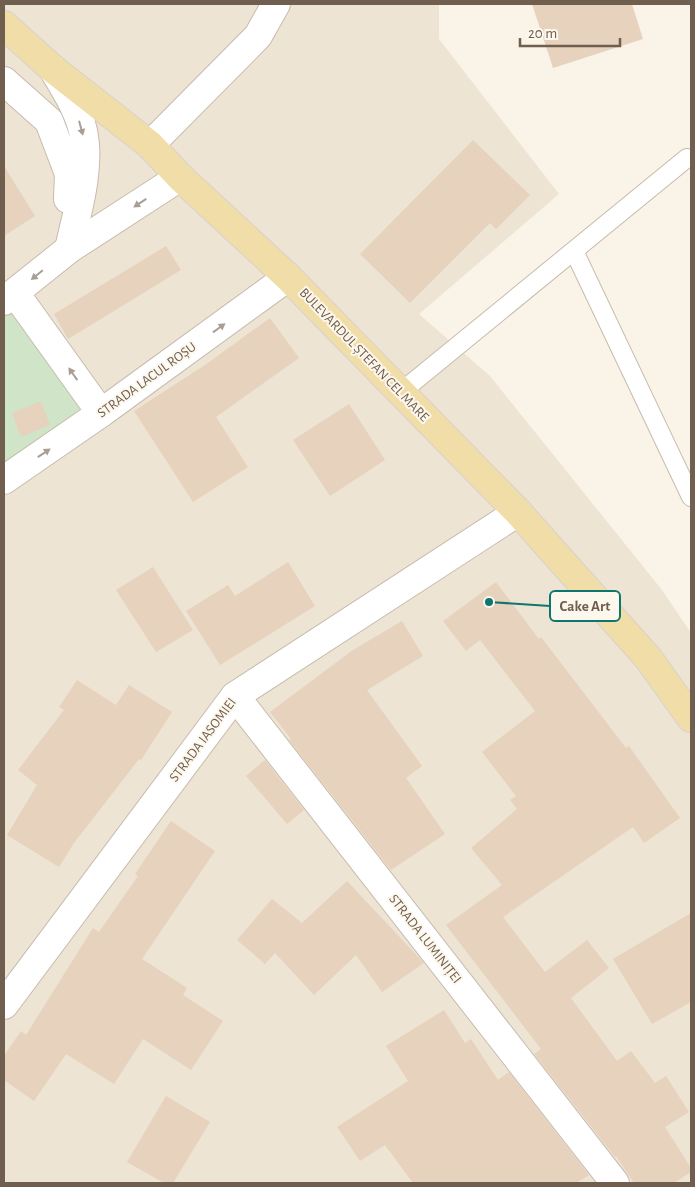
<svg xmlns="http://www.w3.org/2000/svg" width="695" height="1187" font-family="'Alegreya Sans',sans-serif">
  <rect width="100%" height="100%" fill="#f9f4e7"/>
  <path fill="#ede4d4" d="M4 4H439V39L559 194 419 314 490 376 662 590 691 633V1183H4Z"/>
  <path fill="#d0e5c7" d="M4 301 101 413 4 483Z"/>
  <g fill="#e6d2bd">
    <path d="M532 4H632L643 39 553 68Z"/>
    <path d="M473 140 530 195 496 229 490 223 410 303 360 254Z"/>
    <path d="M4 166 35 216 4 236Z"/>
    <path d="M166 246 181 270 68 339 54 314Z"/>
    <path d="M270 318 299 358 216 417 248 467 193 502 134 411 205 365Z"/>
    <path d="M41 401 50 425 21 437 12 413Z"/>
    <path d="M349 404 385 460 330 496 293 440Z"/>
    <path d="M288 562 315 606 220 665 186 611 228 585 235 596Z"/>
    <path d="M153 567 193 630 156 652 116 590Z"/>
    <path d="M496 582 539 639 541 637 626 748 629 746 680 818 644 843 633 827 503 917 545 972 587 940 609 968 571 998 617 1061 631 1051 655 1083 666 1076 689 1112 665 1127 691 1168V1172L674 1183H634L616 1156 615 1157 534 1054 541 1049 446 925 502 885 471 848 517 809 510 800 516 796 482 752 535 711 480 640 466 651 443 621Z"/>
    <path d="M402 621 423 656 367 690 422 766 406 778 445 834 391 870 289 740 291 739 270 712 353 650Z"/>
    <path d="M77 680 116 705 129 685 172 712 141 760 139 759 74 843 59 867 7 835 37 785 18 770 64 710 59 707Z"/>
    <path d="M265 760 304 810 287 824 246 776Z"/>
    <path d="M171 821 215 851 142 959 187 988 183 995 223 1021 191 1070 143 1039 114 1084 66 1054 34 1101 4 1080V1056L21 1031 26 1035 93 928 99 932 138 876 135 874Z"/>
    <path d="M347 881 424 963 382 992 356 955 314 995 275 953 265 964 237 940 272 899 302 923Z"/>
    <path d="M691 913V1002L652 1024 613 959Z"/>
    <path d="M444 1010 465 1043 471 1039 498 1080 509 1072 589 1175 576 1183H413L385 1145 360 1161 337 1127 408 1081 386 1046Z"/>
    <path d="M166 1096 210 1122 173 1183H164L127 1162Z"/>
  </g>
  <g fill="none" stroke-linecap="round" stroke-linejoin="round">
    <g stroke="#c7bbad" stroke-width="20">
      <g id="lane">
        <path d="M574 251 691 497"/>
        <path d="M401 392 687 158"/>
      </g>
    </g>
    <g stroke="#c7bbad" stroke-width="30">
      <g id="street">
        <path d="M53 69C64 88 78 109 83 131 91 167 77 213 69 249"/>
        <path d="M4 81 49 121 69 174 68 199"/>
        <path d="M150 145 258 36 276 4"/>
        <path d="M15 293 101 413"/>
        <path d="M4 301 69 249 180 177"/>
        <path d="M4 480 101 413 288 277"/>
        <path d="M235 696 615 1183"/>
        <path d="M4 1005 235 696 518 512"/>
      </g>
    </g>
    <g stroke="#d7d2ce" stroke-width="30">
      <path id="primary" d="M4 25 53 69 150 145 180 177 288 277 518 512 648 658 691 718"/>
    </g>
    <use href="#lane" stroke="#fff" stroke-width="18"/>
    <use href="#street" stroke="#fff" stroke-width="28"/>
    <use href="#primary" stroke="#f0dda8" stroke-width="28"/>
  </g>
  <defs><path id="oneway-solid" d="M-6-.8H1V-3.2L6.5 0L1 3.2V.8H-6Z" transform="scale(1.25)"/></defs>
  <g fill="#a99e95">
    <use href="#oneway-solid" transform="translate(81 128) rotate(75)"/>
    <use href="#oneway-solid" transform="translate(140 203) rotate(147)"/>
    <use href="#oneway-solid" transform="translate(37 275) rotate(141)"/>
    <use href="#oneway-solid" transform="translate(219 328) rotate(-36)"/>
    <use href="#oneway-solid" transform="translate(73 374) rotate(-125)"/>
    <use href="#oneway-solid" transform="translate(44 453) rotate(-34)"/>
  </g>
  <g text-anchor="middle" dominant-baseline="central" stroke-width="4" stroke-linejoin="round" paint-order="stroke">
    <g font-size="14" fill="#705e4f" stroke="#fdf8ed">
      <text transform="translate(364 355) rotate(46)">BULEVARDUL ȘTEFAN CEL MARE</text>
      <text transform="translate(147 380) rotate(-36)">STRADA LACUL ROȘU</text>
      <text transform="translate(203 740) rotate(-53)">STRADA IASOMIEI</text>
      <text transform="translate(425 939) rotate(52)">STRADA LUMINIȚEI</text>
    </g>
  </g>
  <path fill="none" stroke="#0f766e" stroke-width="2" d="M489 602L550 606"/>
  <circle fill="#0f766e" stroke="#fdf8ed" stroke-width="2" cx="489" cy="602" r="5"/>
  <rect fill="#fdf8ed" stroke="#0f766e" stroke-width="2" x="550" y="591" width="70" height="30" rx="5"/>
  <g font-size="15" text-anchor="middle" font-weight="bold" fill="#705e4f">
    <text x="585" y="611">Cake Art</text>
  </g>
  <rect width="695" height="1187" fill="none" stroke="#705e4f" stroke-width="10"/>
  <path d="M520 38v8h100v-8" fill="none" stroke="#705e4f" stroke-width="2.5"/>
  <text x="528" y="38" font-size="15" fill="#705e4f" stroke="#fdf8ed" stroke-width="4" paint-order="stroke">20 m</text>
</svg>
